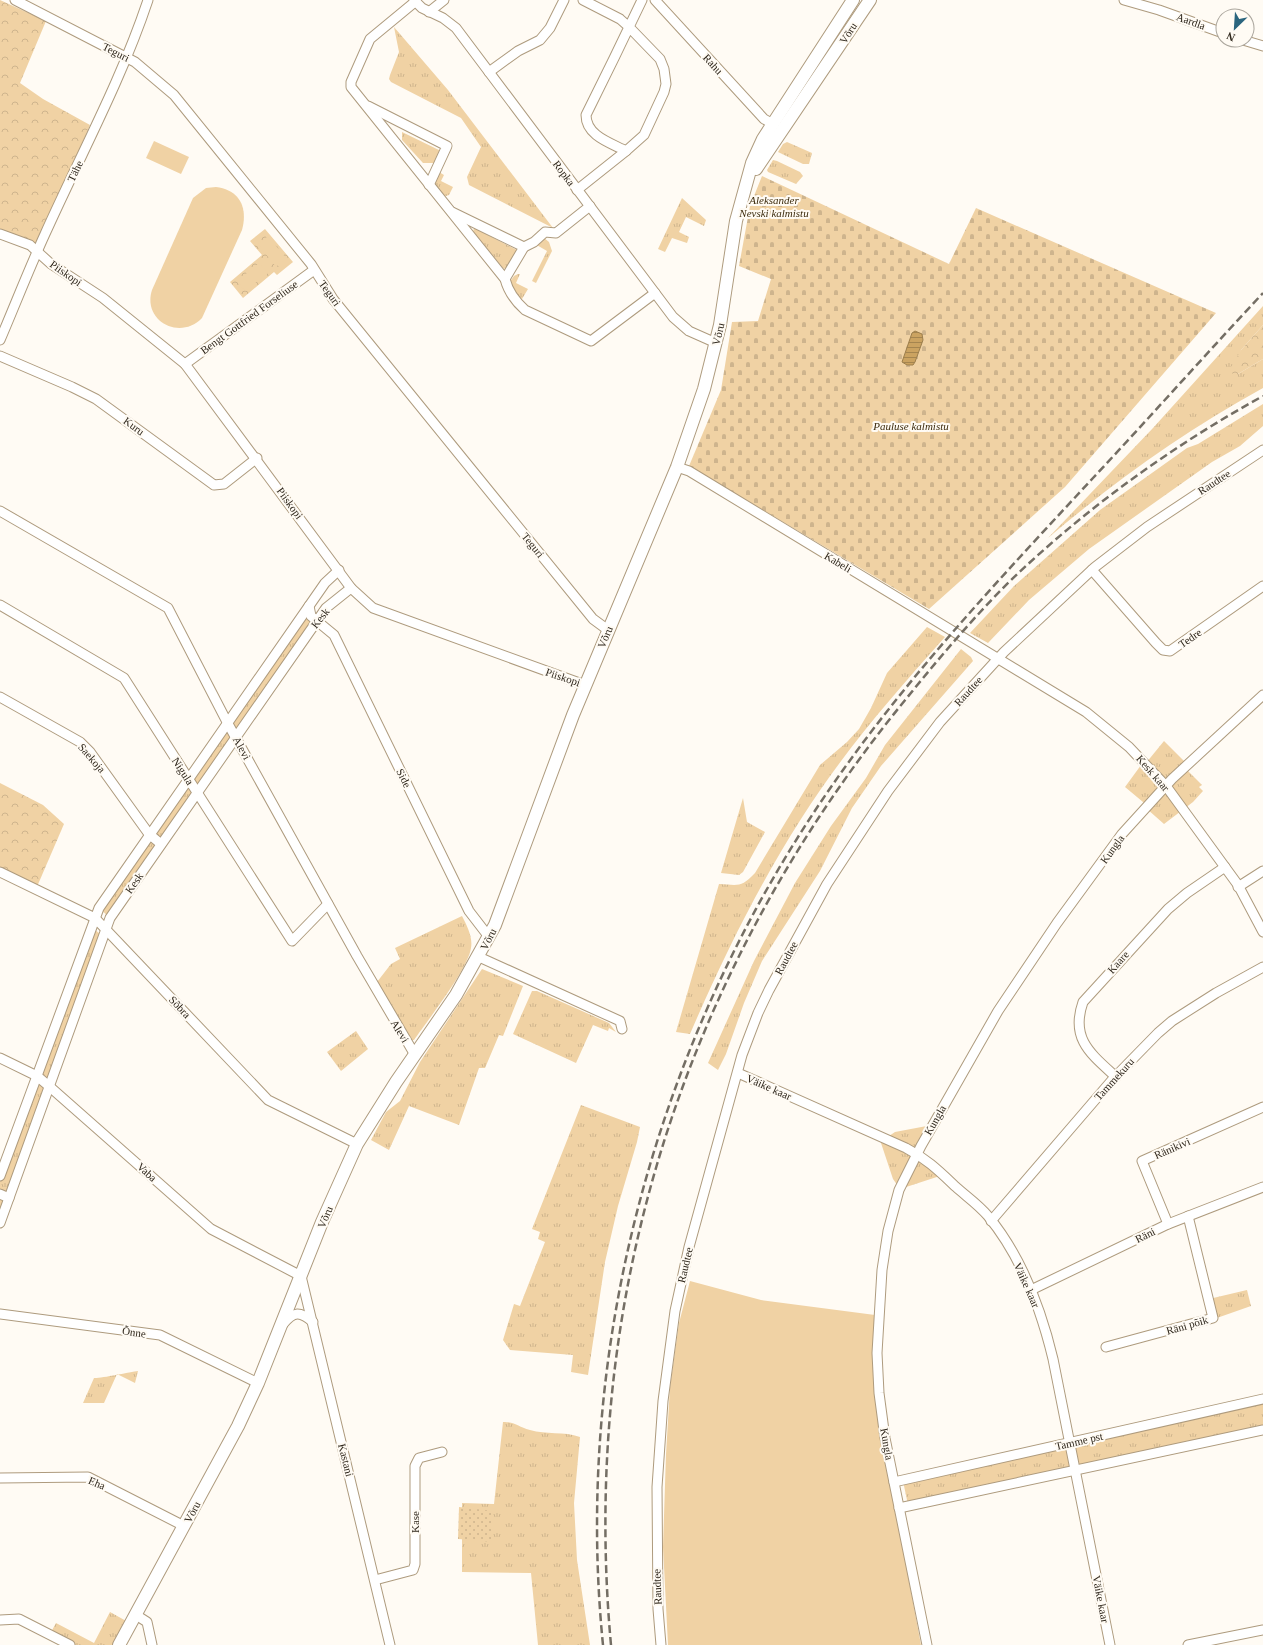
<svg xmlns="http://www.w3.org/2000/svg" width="1263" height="1645" font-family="'Times New Roman',serif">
  <defs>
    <pattern id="grass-tufts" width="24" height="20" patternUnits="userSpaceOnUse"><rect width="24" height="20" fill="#f0d2a4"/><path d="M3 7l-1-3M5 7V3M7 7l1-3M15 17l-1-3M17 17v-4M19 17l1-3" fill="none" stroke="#ceb48d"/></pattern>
    <pattern id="forest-crowns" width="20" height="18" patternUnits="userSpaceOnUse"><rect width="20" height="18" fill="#f0d2a4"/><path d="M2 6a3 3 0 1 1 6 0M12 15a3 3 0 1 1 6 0" fill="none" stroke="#ceb48d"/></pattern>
    <pattern id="cemetery-stones" width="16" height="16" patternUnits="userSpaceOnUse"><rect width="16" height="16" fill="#f0d2a4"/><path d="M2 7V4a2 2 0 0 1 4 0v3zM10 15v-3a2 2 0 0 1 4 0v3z" fill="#ceb48d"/></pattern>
    <pattern id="garden-dots" width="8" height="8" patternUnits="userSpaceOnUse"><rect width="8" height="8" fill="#f0d2a4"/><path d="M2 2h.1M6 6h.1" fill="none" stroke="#ceb48d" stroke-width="1.8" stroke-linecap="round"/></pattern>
    <pattern id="water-rules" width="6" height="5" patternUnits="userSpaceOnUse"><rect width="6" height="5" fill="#cba361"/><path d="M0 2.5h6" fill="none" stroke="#a5854f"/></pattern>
  </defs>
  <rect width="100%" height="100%" fill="#fffbf4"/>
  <g fill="url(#grass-tufts)">
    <path d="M394 27 448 90 553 228 469 185 467 177 481 147 461 118 391 82 389 79 390 75 399 52Z"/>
    <path d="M402 132 441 151 435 163H423L402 140Z"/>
    <path d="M787 142 812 153 809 164H803L778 152 783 144Z"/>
    <path d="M773 160 777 161 800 172 803 176 796 184 768 172 767 170Z"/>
    <path d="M439 172 444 175 441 181 453 187 449 195 443 197 433 187Z"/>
    <path d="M682 198 706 220 704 226 686 217 679 232 689 237 687 243 672 238 665 252 658 249Z"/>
    <path d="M474 228 517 250 508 270 503 268 473 232Z"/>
    <path d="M543 237 549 242 552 251 536 283 532 281 547 251 535 244Z"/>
    <path d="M518 274H520L516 283 528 289 522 299 518 297 509 283 514 276Z"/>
    <path d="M1263 306V325L1241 350 1238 374 1263 359V388C1186 430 1115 481 1048 538L1153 428Z"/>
    <path d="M1263 404V426L1240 446 1212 462 1089 549 1029 600 988 643 970 633 1014 586 1100 510 1187 448 1198 444Z"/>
    <path d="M305 611 313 626 110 918 99 908Z"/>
    <path d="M927 627 945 637C893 695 842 754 801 819 757 888 722 960 690 1034L676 1032 719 884C738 885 741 888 755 873L820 765 847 742 859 729 871 708 887 673Z"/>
    <path d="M961 649 971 657 973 661 881 766 852 808 820 871 762 961 744 1003 726 1054 718 1070 708 1063 754 961 795 883 831 826 866 778 885 745Z"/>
    <path d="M1164 741 1188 765 1185 768 1202 785 1199 787 1203 791 1193 802 1164 824 1147 809 1149 807 1125 787 1144 761 1146 763Z"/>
    <path d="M743 798 747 822 765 832 743 872 739 875 721 873Z"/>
    <path d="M462 916C467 926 473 937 471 948 468 969 428 1020 414 1040H412L377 982 391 964 400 959 395 948Z"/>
    <path d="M92 927 100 934 0 1223V1176Z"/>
    <path d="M482 969 523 986 503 1036 499 1035 485 1068H479L459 1125 409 1106 389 1150 371 1140 386 1112 400 1101 420 1062Z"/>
    <path d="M532 991H537L609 1023 616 1032 609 1028 608 1031 593 1025 576 1063 513 1034Z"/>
    <path d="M356 1031 368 1049 341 1071 327 1052Z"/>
    <path d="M581 1105 640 1127 637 1142 618 1206 605 1262 588 1375 571 1372 573 1355 510 1350 503 1340 514 1304 520 1306 545 1242 538 1239 540 1232 532 1229Z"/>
    <path d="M932 1125 917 1153 946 1174 900 1189 893 1179 878 1134 886 1138 895 1132Z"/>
    <path d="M1247 1290 1251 1306 1214 1319 1209 1299Z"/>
    <path d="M138 1371 135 1383 117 1374 104 1403H83L94 1378C98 1379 130 1372 138 1371Z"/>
    <path d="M1263 1403V1428L908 1505 903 1481Z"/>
    <path d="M503 1422C516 1422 518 1427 530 1430 546 1435 564 1431 580 1437L574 1503 577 1560 590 1645H538L531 1573 462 1572V1503L494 1504Z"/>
    <path d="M110 1612 128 1622 116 1645H71L50 1634 56 1623 94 1643Z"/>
  </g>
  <g fill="url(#forest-crowns)">
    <path d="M0 0 46 21 20 83 43 99 90 125 38 245 0 231Z"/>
    <path d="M265 229 293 262 277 275 274 272 243 298 230 282 262 255 250 241Z"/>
    <path d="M1263 325V359L1238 374H1233L1230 371 1231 367 1241 350Z"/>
    <path d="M0 783 43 805 64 824 36 889 0 872Z"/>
  </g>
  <path fill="url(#cemetery-stones)" d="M762 176 949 264 976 208 1216 313 1065 487 929 609 689 466 721 390 732 322 758 321 771 279 739 266 750 206Z"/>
  <path fill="url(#garden-dots)" d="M459 1507 493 1511V1542L458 1539Z"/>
  <g fill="#f0d2a4">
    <path d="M154 141 189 157 181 174 146 158Z"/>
    <path d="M216 187C240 190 248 208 242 230L202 318C180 341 142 321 152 290L193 198 206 188Z"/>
    <path d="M268 236 286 258 276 267 258 244Z"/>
    <path d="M259 263 268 273 245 291 237 281Z"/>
    <path d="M690 1281 761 1300 875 1315 873 1352 877 1410 921 1645H668L663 1547 666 1454 670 1387 679 1323Z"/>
  </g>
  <path fill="url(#water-rules)" stroke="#9c7e4c" d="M915 331 922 334 923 340 915 362 913 365H907L902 362 912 333Z"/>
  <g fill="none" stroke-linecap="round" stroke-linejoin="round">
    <g stroke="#ae9b7e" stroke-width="11">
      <g id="minor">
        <path d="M15 0 135 62 174 95 311 264 333 299 593 619 608 630"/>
        <path d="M414 0 422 8 443 18 456 28 673 317 689 331 716 343"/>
        <path d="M583 0 620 19 629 27 660 59 664 69 666 84 664 92 644 135 626 151C611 143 586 136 586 115 605 77 624 38 642 0"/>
        <path d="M655 0 764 119 773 124"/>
        <path d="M1124 0 1159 10 1223 33"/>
        <path d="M416 1 370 39 351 82V87L505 279C508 291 515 301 525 310L591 341 655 293"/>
        <path d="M429 12 444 0"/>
        <path d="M1243 40 1263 46"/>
        <path d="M489 72 518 51 540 40 550 28 564 0"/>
        <path d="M368 106 447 146 429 185"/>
        <path d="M577 190 626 151"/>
        <path d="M452 212 524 247 505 279"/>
        <path d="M0 234 30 245 51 264 103 298 185 364 351 588 373 608 585 685"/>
        <path d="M524 247 534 242 545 232 556 233 590 206"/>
        <path d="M0 340C15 305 29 269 45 234 80 156 121 81 148 0"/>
        <path d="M0 356 72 387 96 399 214 485 224 484 257 458"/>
        <path d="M185 364 314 270"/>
        <path d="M677 467 689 471 1086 712 1129 747 1166 786 1238 885 1263 932"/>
        <path d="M0 511 168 608 227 722 357 956 415 1055"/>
        <path d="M1092 570 1156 643 1163 650 1170 651 1263 586"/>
        <path d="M0 605 124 678 292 941 328 904"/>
        <path d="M309 606 311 616 334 635 469 911 489 937"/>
        <path d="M0 697 80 742 90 752 149 834 161 844"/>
        <path d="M0 872 95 918 268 1100 357 1144"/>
        <path d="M1238 887 1263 871"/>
        <path d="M479 957 620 1021 622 1029"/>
        <path d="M0 1058 37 1076 50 1087 211 1229 301 1276 390 1645"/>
        <path d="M738 1073 906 1148C927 1159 939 1171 956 1187 966 1196 979 1205 988 1216 1021 1256 1041 1309 1053 1359L1110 1645"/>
        <path d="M1116 1077C1091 1054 1070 1039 1083 1002L1168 909 1187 893 1225 867"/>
        <path d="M0 1176 99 908 325 583 339 570"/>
        <path d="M0 1194 9 1198"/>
        <path d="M991 1221 1113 1079 1158 1033 1172 1021 1216 993 1263 967"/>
        <path d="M0 1223 110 918 326 608 351 588"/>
        <path d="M1168 1224 1142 1161 1263 1107"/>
        <path d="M1031 1290 1168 1224 1263 1187"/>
        <path d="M0 1314 160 1335 258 1383"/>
        <path d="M283 1324C294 1311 300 1311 313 1322"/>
        <path d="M1106 1347 1213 1318 1188 1216"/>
        <path d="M0 1478 88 1477 184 1526"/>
        <path d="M894 1482 1263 1399"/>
        <path d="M899 1508 1263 1430"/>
        <path d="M375 1580 413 1570 415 1564V1466L419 1458 442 1452"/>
        <path d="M136 1615 147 1622 152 1645"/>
        <path d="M0 1620 19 1619 70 1645"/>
        <path d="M661 1645 658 1609 657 1487 663 1401 675 1311 689 1247 742 1055 758 1013 769 990 827 884 888 791 940 722 1004 652 1095 567 1147 527 1263 450"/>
        <path d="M927 1645 885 1438 879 1393 877 1353 882 1270 888 1231 899 1190 921 1146 998 1011 1057 923 1122 834 1172 779 1263 695"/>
        <path d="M1188 1645 1263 1630"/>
      </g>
    </g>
    <g stroke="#ae9b7e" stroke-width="14">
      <g id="major">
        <path d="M756 169 870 0"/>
        <path d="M119 1645 238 1426 258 1383 322 1222 357 1144 396 1082 456 995 495 925 573 715 677 467 704 389 720 325 736 221 752 163 763 139 853 0"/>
      </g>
    </g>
    <use href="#minor" stroke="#fff" stroke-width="9"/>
    <use href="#major" stroke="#fff" stroke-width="12"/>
    <g stroke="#746e64" stroke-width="2.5" stroke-dasharray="8 4" stroke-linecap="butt">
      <path d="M603 1645C572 1337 663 1021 843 770 917 666 1006 572 1093 478 1150 417 1206 354 1263 293"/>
      <path d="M611 1645C579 1297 685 969 906 699 939 658 973 618 1010 581 1085 509 1172 446 1263 396"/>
    </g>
  </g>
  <g text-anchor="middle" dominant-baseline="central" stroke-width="4" stroke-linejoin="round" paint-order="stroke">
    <g font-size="11" fill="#2e261b" stroke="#fffbf4">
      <text transform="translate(1191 21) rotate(20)">Aardla</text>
      <text transform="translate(848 33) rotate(-57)">Võru</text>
      <text transform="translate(116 52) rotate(27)">Teguri</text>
      <text transform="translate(713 64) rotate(47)">Rahu</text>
      <text transform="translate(75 171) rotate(-64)">Tähe</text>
      <text transform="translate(564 173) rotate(53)">Ropka</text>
      <text transform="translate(66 273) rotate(35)">Piiskopi</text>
      <text transform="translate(330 293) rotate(54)">Teguri</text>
      <text transform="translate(249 317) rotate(-36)">Bengt Gottfried Forseliuse</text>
      <text transform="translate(718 334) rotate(-77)">Võru</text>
      <text transform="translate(134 426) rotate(36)">Kuru</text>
      <text transform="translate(1214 482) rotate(-33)">Raudtee</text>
      <text transform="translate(290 503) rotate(54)">Piiskopi</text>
      <text transform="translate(533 545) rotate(51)">Teguri</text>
      <text transform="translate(838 562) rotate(31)">Kabeli</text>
      <text transform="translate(320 618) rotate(-52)">Kesk</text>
      <text transform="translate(605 637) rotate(-67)">Võru</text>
      <text transform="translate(1190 638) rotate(-35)">Tedre</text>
      <text transform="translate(563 677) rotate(19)">Piiskopi</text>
      <text transform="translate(968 691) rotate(-48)">Raudtee</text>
      <text transform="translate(242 748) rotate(61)">Alevi</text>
      <text transform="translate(92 758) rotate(49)">Saekoja</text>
      <text transform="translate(183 771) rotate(57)">Nigula</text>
      <text transform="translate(1153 773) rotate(49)">Kesk kaar</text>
      <text transform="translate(404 778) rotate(64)">Side</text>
      <text transform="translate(1112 849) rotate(-54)">Kungla</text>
      <text transform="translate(134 883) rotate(-55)">Kesk</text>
      <text transform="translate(488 939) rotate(-63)">Võru</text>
      <text transform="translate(786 958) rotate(-62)">Raudtee</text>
      <text transform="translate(1118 962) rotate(-49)">Kaare</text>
      <text transform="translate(180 1007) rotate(47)">Sõbra</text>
      <text transform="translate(400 1031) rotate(58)">Alevi</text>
      <text transform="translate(1114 1079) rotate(-48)">Tammekuru</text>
      <text transform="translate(769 1087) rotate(24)">Väike kaar</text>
      <text transform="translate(935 1120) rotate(-60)">Kungla</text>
      <text transform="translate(1172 1148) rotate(-24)">Ränikivi</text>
      <text transform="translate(147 1172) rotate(42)">Vaba</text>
      <text transform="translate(325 1217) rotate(-67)">Võru</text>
      <text transform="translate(1145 1235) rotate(-26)">Räni</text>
      <text transform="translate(685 1265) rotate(-77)">Raudtee</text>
      <text transform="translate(1027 1285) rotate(66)">Väike kaar</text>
      <text transform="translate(1187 1325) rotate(-16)">Räni põik</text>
      <text transform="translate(134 1332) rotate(8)">Õnne</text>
      <text transform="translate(1079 1441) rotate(-13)">Tamme pst</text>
      <text transform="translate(887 1444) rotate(80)">Kungla</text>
      <text transform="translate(346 1460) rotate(76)">Kastani</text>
      <text transform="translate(97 1483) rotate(23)">Eha</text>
      <text transform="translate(192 1512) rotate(-62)">Võru</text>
      <text transform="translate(415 1522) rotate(-90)">Kase</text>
      <text transform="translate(657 1587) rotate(-92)">Raudtee</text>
      <text transform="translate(1101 1599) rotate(79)">Väike kaar</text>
    </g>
    <g font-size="11" font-style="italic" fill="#3d2c0e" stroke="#fffbf4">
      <text x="774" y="200">Aleksander<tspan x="774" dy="13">Nevski kalmistu</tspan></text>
      <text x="911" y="426">Pauluse kalmistu</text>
    </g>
  </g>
  <g transform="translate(1235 28) rotate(205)"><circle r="19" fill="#fffbf4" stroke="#aba69d"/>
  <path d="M0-3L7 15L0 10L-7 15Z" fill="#2b657e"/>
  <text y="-6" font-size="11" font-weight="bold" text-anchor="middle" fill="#2e261b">N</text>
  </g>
</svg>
